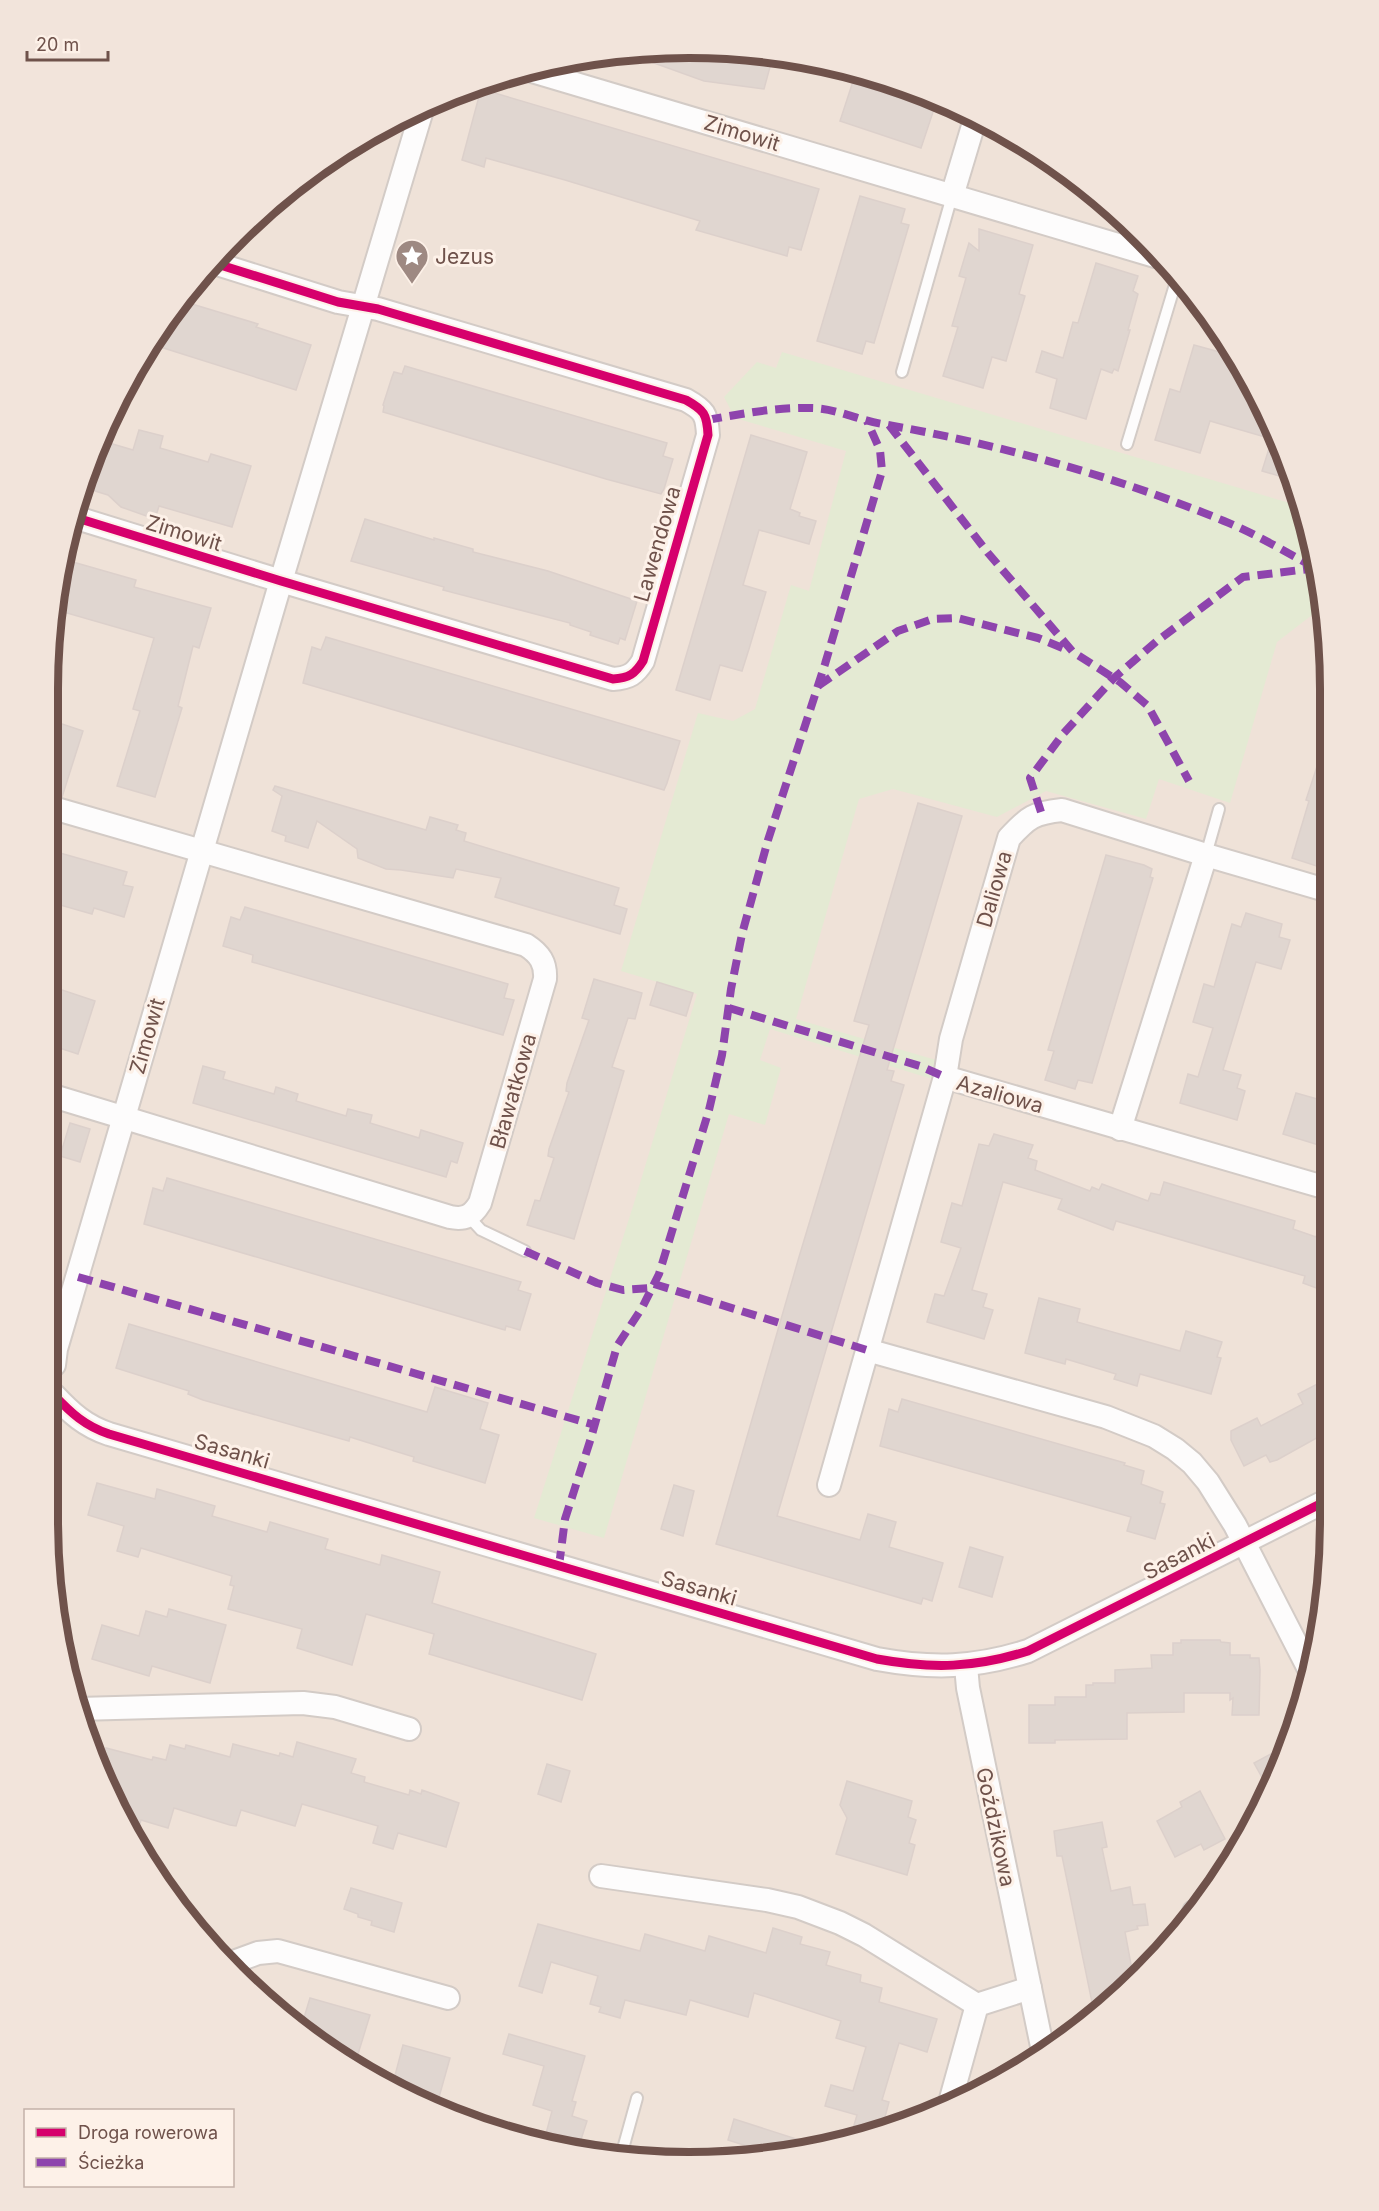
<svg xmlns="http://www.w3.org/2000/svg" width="1379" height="2211" font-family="Inter,sans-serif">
  <rect width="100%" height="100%" fill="#f4eee8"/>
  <path fill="#efe2d8" d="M732 49 856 70 974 114 1080 181 1198 299 1265 405 1309 523 1330 647 1326 1605 1282 1767 1198 1912 1113 2004 1046 2055 973 2097 856 2141 689 2163 565 2151 483 2129 369 2077 299 2030 207 1945 156 1878 82 1727 54 1606 53 606 97 444 181 299 267 207 369 134 484 82 606 53Z"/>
  <path fill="#e4ead3" d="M782 352 1303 507 1309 523 1325 619 1312 615 1277 642 1230 803 1159 779 1146 819 1046 791 997 817 893 789 859 799 796 1019 936 1060 932 1079 770 1029 760 1060 781 1068 765 1125 729 1114 604 1538 534 1518 634 1203 697 994 621 971 698 713 733 721 755 709 791 585 809 591 846 451 735 418 724 397 757 362 776 368Z"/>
  <g fill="#e0d6d0" stroke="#dcd0cb" stroke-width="1.5">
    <path d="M732 49 773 56 764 89 704 81 629 54Z"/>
    <path d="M856 72 866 74 937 100 921 148 840 121Z"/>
    <path d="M481 89 819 189 801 250 789 247 787 256 696 230 700 221 565 180 486 158 484 167 462 160Z"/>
    <path d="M860 196 905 209 901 223 909 225 874 343 866 341 862 354 817 341Z"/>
    <path d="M979 229 1033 245 1019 294 1025 296 1006 361 992 357 983 388 943 376 958 327 952 326 966 278 959 276 969 243 979 251Z"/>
    <path d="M1096 263 1138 276 1133 291 1138 294 1128 330H1130L1118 371 1114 369 1112 373 1101 369 1086 419 1050 408 1057 379 1036 372 1042 351 1063 358 1073 322 1078 323Z"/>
    <path d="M182 301 258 324 256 327 311 345 296 390 154 345 177 306Z"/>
    <path d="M1194 345 1234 356 1265 405 1293 480 1262 471 1272 439 1210 421 1200 453 1155 440 1170 389 1180 392Z"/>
    <path d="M405 366 667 443 663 456 673 459 664 489 661 494 606 479 383 412 384 406 383 405 392 377 394 372 402 374Z"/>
    <path d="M139 430 163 436 160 448 208 462 211 454 251 466 232 527 159 506 155 519 121 507 108 495 85 488 99 440 133 450Z"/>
    <path d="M751 435 807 452 790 509 800 513 799 516 816 521 809 544 759 530 743 585 766 592 749 649 742 671 720 665 710 700 676 690Z"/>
    <path d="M365 519 434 540V538L473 549V552L548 571 637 601 625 640 620 638 618 644 590 635 591 632 570 625V623L443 590 444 587 351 561Z"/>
    <path d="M66 560 136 580 134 587 211 608 199 648 193 646 178 706 182 708 155 797 117 786 140 711 133 709 154 638 53 609Z"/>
    <path d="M326 637 680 741 667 783 664 790 303 683 312 647 321 650Z"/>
    <path d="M53 721 83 731 62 797 53 795Z"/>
    <path d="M1325 742 1329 743V870L1292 858 1309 801 1306 800Z"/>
    <path d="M275 786 426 830 430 817 458 825 456 830 466 833 464 841 619 888 614 905 627 909 620 934 495 897 501 878 456 869 453 878 401 870 386 869 358 858 357 849 317 821 308 848 285 841 286 836 272 831 282 796 273 790Z"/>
    <path d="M918 803 962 816 887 1070 894 1071 891 1081 904 1085 777 1516 860 1540 868 1514 896 1522 889 1547 943 1563 932 1601 923 1598 921 1604 716 1544 799 1257 869 1025 854 1021Z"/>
    <path d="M53 851 127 872 123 885 133 887 124 917 94 908 92 914 53 903Z"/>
    <path d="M1106 855 1144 865 1152 869 1150 877 1153 878 1092 1083 1078 1080 1075 1089 1045 1080 1054 1051 1048 1050Z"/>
    <path d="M245 907 508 984 504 998 514 1000 505 1029 503 1035 252 962 253 955 223 946 231 917 240 920Z"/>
    <path d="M1246 913 1282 924 1279 937 1290 940 1281 969 1256 962 1223 1070 1241 1075 1237 1088 1245 1091 1237 1120 1180 1103 1188 1074 1198 1077 1213 1028 1193 1022 1204 984 1214 987 1232 924 1241 927Z"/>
    <path d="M594 979 642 993 635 1019 628 1018 612 1067 624 1071 574 1239 527 1225 535 1200 540 1201 554 1158 548 1156 549 1149 569 1092 566 1091 567 1083 589 1020 582 1018Z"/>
    <path d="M657 982 693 993 686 1016 650 1005Z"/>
    <path d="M53 987 95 1001 78 1054 53 1046Z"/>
    <path d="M203 1066 225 1072 223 1079 274 1094 276 1087 298 1094 296 1101 346 1116 348 1109 372 1115 370 1123 419 1138 421 1130 463 1143 457 1163 451 1161 446 1177 193 1103Z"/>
    <path d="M1296 1093 1328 1102V1128L1322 1146 1283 1134Z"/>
    <path d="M70 1123 90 1129 80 1162 60 1156Z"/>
    <path d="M994 1134 1033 1145 1028 1158 1037 1161 1035 1170 1090 1191 1092 1187 1099 1190 1102 1184 1148 1201 1151 1193 1160 1195 1164 1182 1295 1221 1293 1229 1316 1237 1321 1221 1327 1222V1292L1303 1283 1305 1276 1116 1221 1113 1230 1058 1209 1062 1199 1003 1182 972 1290 987 1294 983 1307 993 1310 984 1339 927 1322 935 1294 944 1296 961 1248 941 1242 952 1203 962 1206 979 1144 989 1146Z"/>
    <path d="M167 1178 521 1282 518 1290 531 1294 520 1330 506 1326 505 1330 144 1224 153 1188 163 1191Z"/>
    <path d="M1039 1298 1080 1309 1077 1322 1180 1351 1186 1331 1222 1342 1217 1357 1221 1358 1211 1394 1140 1374 1137 1386 1114 1379 1116 1374 1066 1359 1065 1364 1025 1353Z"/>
    <path d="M129 1324 427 1412 435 1387 488 1403 480 1429 499 1435 485 1483 413 1461 414 1457 350 1437 349 1441 203 1400 188 1394 189 1391 116 1368Z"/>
    <path d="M1327 1379 1326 1447 1320 1436 1277 1460 1270 1462 1266 1455 1244 1466 1231 1440V1431L1257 1418 1261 1426 1303 1404 1298 1394Z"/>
    <path d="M902 1399 1125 1463 1124 1465 1144 1471 1141 1484 1163 1492 1160 1503 1165 1504 1155 1539 1127 1531 1131 1517 880 1446 889 1409 898 1412Z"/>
    <path d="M97 1483 155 1499 157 1489 215 1506 212 1516 267 1532 270 1522 328 1539 325 1549 380 1565 382 1555 440 1572 432 1603 596 1654 582 1700 429 1654 434 1634 366 1614 352 1665 297 1648 302 1629 228 1609 234 1586 230 1585 232 1576 141 1548 138 1557 117 1551 124 1526 88 1515Z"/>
    <path d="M674 1485 694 1491 683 1536 661 1529Z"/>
    <path d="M970 1547 1003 1557 992 1597 959 1587Z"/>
    <path d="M169 1609 226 1625 210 1683 152 1666 149 1676 92 1659 102 1625 139 1636 146 1611 167 1617Z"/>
    <path d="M1181 1640H1220L1221 1642 1230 1643V1655H1250V1658H1259L1260 1670 1259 1715H1232L1233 1698 1230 1700V1693H1184V1712L1127 1713V1739L1055 1740V1743H1029V1705H1055V1697H1086V1685H1093V1683H1115V1670L1152 1668 1151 1655H1173V1643H1181Z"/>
    <path d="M297 1742 356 1759 351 1773 365 1777 364 1782 409 1795 410 1790 421 1794 422 1790 459 1803 446 1847 398 1833 393 1849 373 1843 378 1826 302 1804 295 1826 241 1810 236 1826 230 1825 174 1808 168 1828 141 1820 136 1838 101 1766 106 1748 152 1760 153 1757 166 1760 170 1745 185 1749 186 1745 230 1757 233 1744 279 1756 280 1753 293 1757Z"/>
    <path d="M1288 1745 1282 1767 1269 1790 1254 1763Z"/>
    <path d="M547 1764 570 1771 561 1802 538 1794Z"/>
    <path d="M847 1781 912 1801 908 1817 916 1820 909 1843 915 1845 907 1875 836 1854 847 1818 840 1805Z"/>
    <path d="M1200 1791 1225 1839 1204 1850 1201 1844 1175 1857 1157 1821 1182 1807 1180 1802Z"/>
    <path d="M1102 1822 1107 1847 1102 1848 1111 1891 1130 1887 1133 1905 1145 1904 1148 1925 1137 1926 1138 1929 1125 1932 1133 1975 1129 1982 1130 1986 1113 2004 1095 2017 1062 1856H1057L1054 1831Z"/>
    <path d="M351 1888 402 1903 394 1932 371 1925 372 1921 358 1917V1914L344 1909Z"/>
    <path d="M538 1924 640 1951 645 1934 705 1951 709 1936 766 1953 773 1928 802 1937 800 1944 830 1952 826 1965 861 1975 860 1982 882 1988 879 2002 937 2019 927 2052 899 2043 882 2100 889 2102 881 2132 849 2142 857 2115 825 2106 831 2085 853 2091 866 2047 836 2038 841 2021 754 1993 748 2017 690 2000 686 2015 625 2000 620 2018 599 2012 601 2007 590 2004 598 1976 551 1962 542 1993 519 1986Z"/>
    <path d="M310 1998 370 2015 354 2067 335 2055 338 2046 309 2037 300 2031Z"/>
    <path d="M509 2034 585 2056 572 2101 576 2102 572 2116 587 2121 577 2152 543 2145 552 2111 533 2105 544 2066 503 2054Z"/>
    <path d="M403 2045 450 2058 436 2108 392 2087Z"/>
    <path d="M734 2119 818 2146 769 2153 728 2140Z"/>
  </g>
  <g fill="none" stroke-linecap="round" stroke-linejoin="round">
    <g stroke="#d3cbc6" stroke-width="14">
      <g id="lane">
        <path d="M902 372 952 196"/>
        <path d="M1127 444 1177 278"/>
        <path d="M1206 855 1219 809"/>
        <path d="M469 1217 481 1230 525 1251"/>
        <path d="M621 2156 637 2098"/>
      </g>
    </g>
    <g stroke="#d3cbc6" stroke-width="26">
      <g id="street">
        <path d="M532 71 1155 256"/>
        <path d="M952 196 976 116"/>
        <path d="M77 518 281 581 613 679C629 678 635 674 643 661L708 435C707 414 704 410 686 400L378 309 338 302 214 263"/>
        <path d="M53 808 526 945C540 954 546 963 545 979L480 1203C472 1216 465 1220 450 1217L53 1096"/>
        <path d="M945 1077 951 1039 1009 838C1028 817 1034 813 1062 810L1206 855 1329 891"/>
        <path d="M1120 1129 1206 855"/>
        <path d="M867 1350 1106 1417 1154 1436 1175 1449 1192 1463 1208 1482 1235 1525 1309 1669"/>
        <path d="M54 1365 56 1349 281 581 422 110"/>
        <path d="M54 1395C71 1413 85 1426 109 1434L877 1659C932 1669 975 1668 1028 1651L1326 1501"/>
        <path d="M829 1485 945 1077 1327 1188"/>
        <path d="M966 1666 968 1688 1044 2056"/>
        <path d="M78 1709 303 1703 335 1707 409 1729"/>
        <path d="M601 1876 767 1900 798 1907 840 1923 864 1935 977 2005"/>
        <path d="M1194 1912 1200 1909"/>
        <path d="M228 1964 258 1953 278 1951 448 1998"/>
        <path d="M949 2106 977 2005 1030 1988"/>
      </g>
    </g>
    <use href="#lane" stroke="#fdfcfc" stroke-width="10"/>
    <use href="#street" stroke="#fdfcfc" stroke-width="22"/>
    <g stroke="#8e44ad" stroke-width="8" stroke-dasharray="15 8" stroke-linecap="butt">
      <path d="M707 420C741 414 776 407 811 408 835 408 858 420 882 424 998 444 1115 476 1224 521 1256 534 1286 552 1317 569"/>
      <path d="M889 425 988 553 1073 652 1120 682 1148 706 1189 781"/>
      <path d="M818 686 898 631 933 619 957 618 1038 638 1070 651"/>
      <path d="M1041 812 1030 778 1063 734 1114 678 1157 641 1243 577 1317 568"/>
      <path d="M729 1008 920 1066 945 1077"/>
      <path d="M525 1251 597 1283 623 1290 652 1288"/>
      <path d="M78 1277 595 1425"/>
      <path d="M654 1284 867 1350"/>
      <path d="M559 1566 565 1519 591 1438 617 1346 642 1308 659 1274 709 1110 722 1055 731 989 742 934 768 840 825 664 882 471 880 450 867 421"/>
    </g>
    <g stroke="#fdf1e8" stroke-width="13">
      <g id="cycleway">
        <path d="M77 518 281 581 613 679C629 678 635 674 643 661L708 435C707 414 704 410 686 400L378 309 338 302 214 263"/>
        <path d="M54 1395C71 1413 85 1426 109 1434L877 1659C932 1669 975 1668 1028 1651L1326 1501"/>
      </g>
    </g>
    <use href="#cycleway" stroke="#d6006c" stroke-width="9"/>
  </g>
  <defs>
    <g id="sight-pin" transform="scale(1.725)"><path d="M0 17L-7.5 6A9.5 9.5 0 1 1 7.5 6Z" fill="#9e8982" stroke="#fdf1e8"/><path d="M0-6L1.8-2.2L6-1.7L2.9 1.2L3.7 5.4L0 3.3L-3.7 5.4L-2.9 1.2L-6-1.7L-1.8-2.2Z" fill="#fff"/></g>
  </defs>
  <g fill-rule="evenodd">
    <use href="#sight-pin" x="412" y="256"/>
  </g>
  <g text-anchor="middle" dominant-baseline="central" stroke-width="6" stroke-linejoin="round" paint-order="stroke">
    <g font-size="21" fill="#6f524b" stroke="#fdf1e8">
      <text transform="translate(742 133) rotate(17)">Zimowit</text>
      <text transform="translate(184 533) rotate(17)">Zimowit</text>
      <text transform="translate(657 544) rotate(-74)">Lawendowa</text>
      <text transform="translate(994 889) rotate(-74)">Daliowa</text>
      <text transform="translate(147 1036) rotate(-74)">Zimowit</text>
      <text transform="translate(513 1091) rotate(-74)">Bławatkowa</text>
      <text transform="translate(1000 1094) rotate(16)">Azaliowa</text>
      <text transform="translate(232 1451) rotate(16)">Sasanki</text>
      <text transform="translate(1179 1556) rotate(-27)">Sasanki</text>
      <text transform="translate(699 1588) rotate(16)">Sasanki</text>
      <text transform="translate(996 1827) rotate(78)">Goździkowa</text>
    </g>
    <g font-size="21" fill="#6f524b" stroke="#fdf1e8" text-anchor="start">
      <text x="435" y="256">Jezus</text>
    </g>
  </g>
  <path d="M0 0H1379V2211H0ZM689 58H689A631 631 0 0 1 1320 689V1521A631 631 0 0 1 689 2152H689A631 631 0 0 1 58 1521V689A631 631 0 0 1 689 58Z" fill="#f2e4db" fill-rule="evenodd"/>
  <path fill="none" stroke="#6f524b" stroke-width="8" d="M689 58H689A631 631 0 0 1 1320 689V1521A631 631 0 0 1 689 2152H689A631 631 0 0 1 58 1521V689A631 631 0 0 1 689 58Z"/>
  <rect x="24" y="2109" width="210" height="78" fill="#fdf1e8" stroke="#c4b1a9" stroke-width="1.5"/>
  <rect x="36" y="2128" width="30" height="9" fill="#d6006c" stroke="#c4b1a9" stroke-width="1.5"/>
  <text x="78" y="2139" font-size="18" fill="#6f524b">Droga rowerowa</text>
  <rect x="36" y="2158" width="30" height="9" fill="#8e44ad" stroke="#c4b1a9" stroke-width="1.5"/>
  <text x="78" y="2169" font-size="18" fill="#6f524b">Ścieżka</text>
  <path d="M27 51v9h81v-9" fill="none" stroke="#6f524b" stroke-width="3"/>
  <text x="36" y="51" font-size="18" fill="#6f524b" stroke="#fdf1e8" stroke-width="4.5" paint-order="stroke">20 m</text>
</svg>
